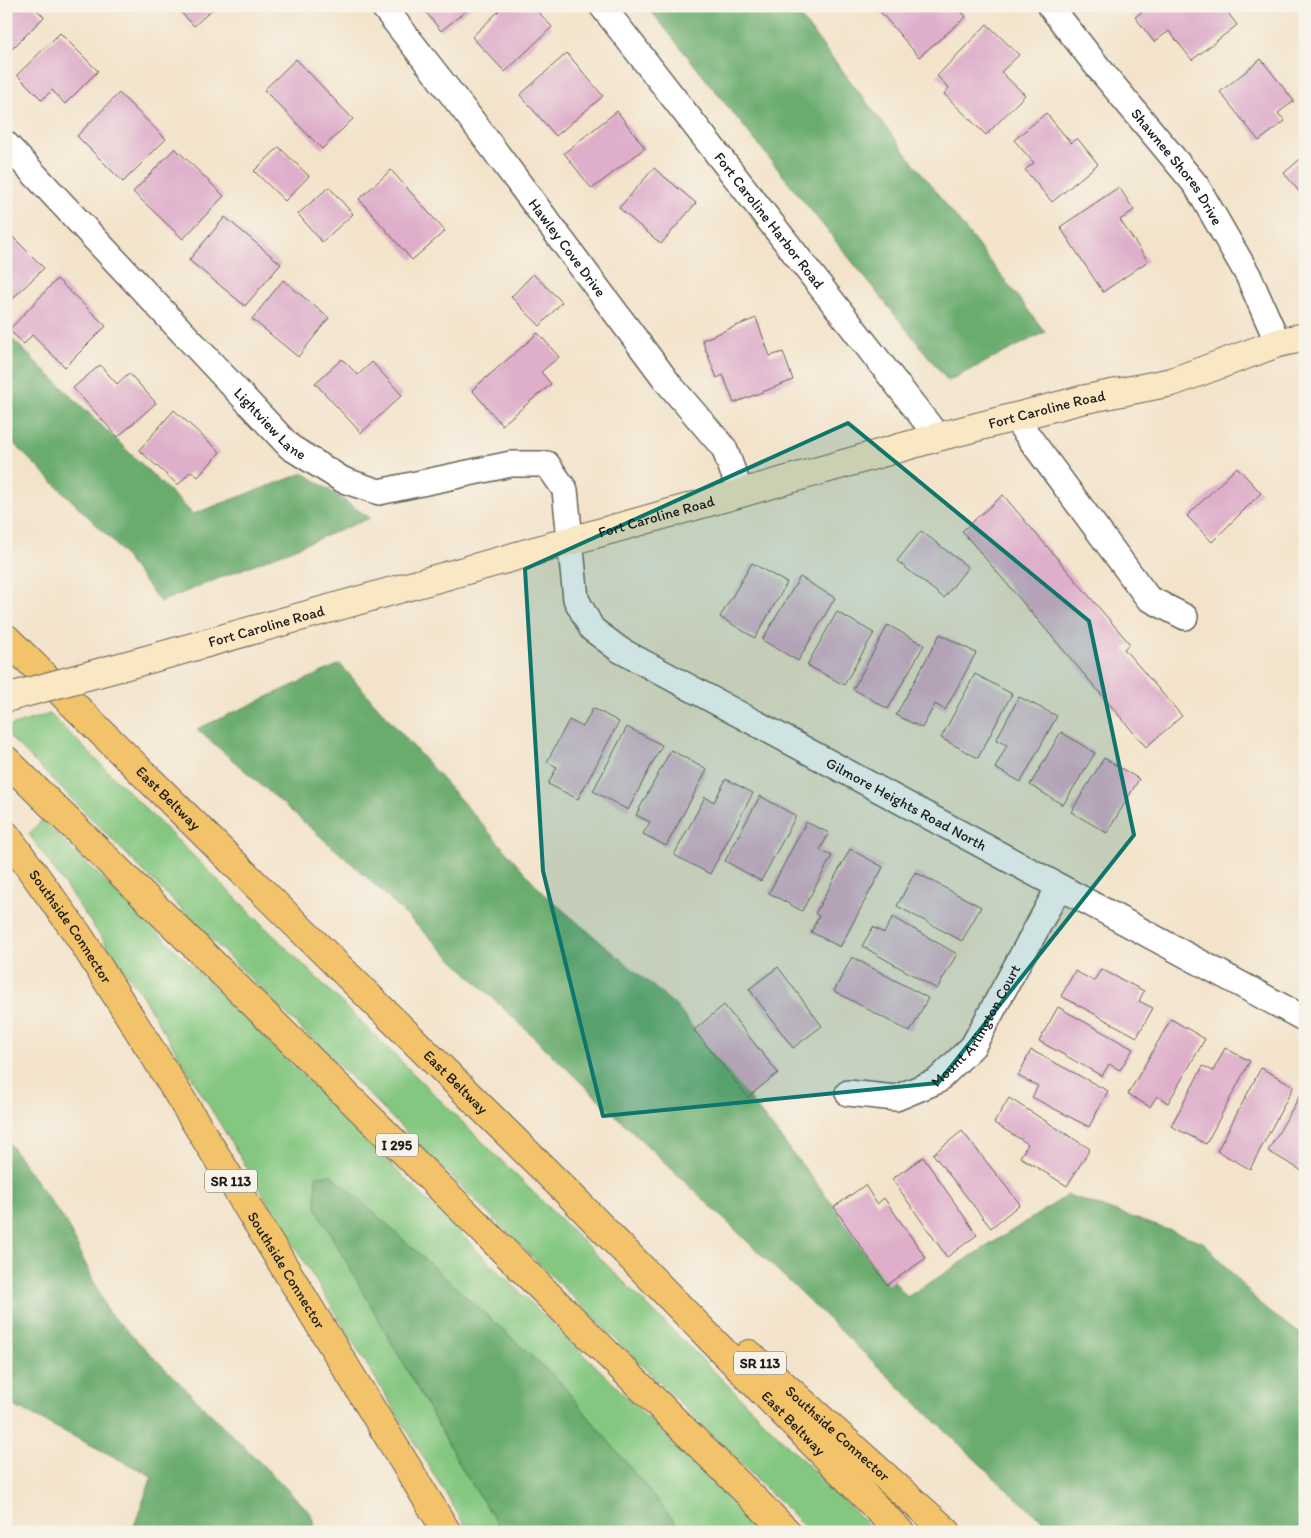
<svg xmlns="http://www.w3.org/2000/svg" width="1311" height="1538" font-family="Itim,sans-serif">
  <rect width="100%" height="100%" fill="#f7f3e8"/>
  <filter id="ink" filterUnits="userSpaceOnUse"><feTurbulence type="fractalNoise" baseFrequency=".02" numOctaves="2"/><feDisplacementMap in="SourceGraphic" scale="10" xChannelSelector="R" yChannelSelector="G"/><feConvolveMatrix kernelMatrix="1 2 1 2 8 2 1 2 1" color-interpolation-filters="sRGB"/></filter>
  <filter id="wash" filterUnits="userSpaceOnUse"><feTurbulence type="fractalNoise" baseFrequency=".0096" numOctaves="4" result="noise"/><feDisplacementMap in="SourceGraphic" scale="20" xChannelSelector="R" yChannelSelector="G"/><feGaussianBlur stdDeviation="1.12" result="paint"/><feColorMatrix in="noise" values="0 0 0 0 0 0 0 0 0 0 0 0 0 0 0 0 0 1.4 0 .05"/><feComposite in="paint" operator="in"/></filter>
  <g filter="url(#wash)">
    <rect width="100%" height="100%" fill="#f3e3cb"/>
    <g fill="#84c780" stroke="#50724e">
      <path d="M50 714C325 987 601 1258 875 1532H810L371 1097 272 1000 6 733V727Z"/>
      <path d="M42 820 222 995 492 1265 610 1380 762 1532H683L558 1380 332 1176 464 1472 503 1532H469L141 994 29 834Z"/>
    </g>
    <g fill="#6bac6e" stroke="#446445">
      <path d="M647 6H792L1045 332 948 381Z"/>
      <path d="M6 333 193 514 304 473 370 518 160 602 113 541 6 436Z"/>
      <path d="M340 664 544 894 675 1005 907 1297 1068 1195 1203 1242 1264 1308 1305 1337V1532H1056L1005 1488 359 870 197 729Z"/>
      <path d="M6 1139 67 1224 108 1312 310 1512 317 1532H132L152 1476 6 1402Z"/>
      <path d="M332 1175 558 1380 683 1532H503L464 1472 316 1208V1176Z"/>
    </g>
    <g id="blocks">
      <g fill="#deaeca">
        <path d="M6 6H33L44 17 6 55Z"/>
        <path d="M175 6H216L194 26Z"/>
        <path d="M421 6H472L441 31Z"/>
        <path d="M504 6H533L552 27 505 72 472 37Z"/>
        <path d="M879 6H957L966 17 919 57 877 8Z"/>
        <path d="M1150 6H1223L1237 25 1192 60 1169 31 1154 42 1135 17Z"/>
        <path d="M987 24 1019 55 1001 72 1025 95 986 135 944 94 949 88 937 76Z"/>
        <path d="M60 33 98 71 65 104 52 90 42 100 17 75Z"/>
        <path d="M567 53 603 96 556 136 520 95Z"/>
        <path d="M296 59 353 119 322 149 264 90Z"/>
        <path d="M1261 59 1294 101 1278 113 1285 121 1259 141 1220 92Z"/>
        <path d="M119 93 166 139 123 182 77 136Z"/>
        <path d="M617 111 645 148 592 189 564 153Z"/>
        <path d="M1046 113 1071 143 1077 138 1098 164 1052 202 1025 170 1034 163 1014 140Z"/>
        <path d="M279 147 309 176 285 201 254 171Z"/>
        <path d="M175 148 224 196 183 239 133 192Z"/>
        <path d="M1305 155V199L1284 173Z"/>
        <path d="M654 168 696 203 661 244 619 208Z"/>
        <path d="M391 170 445 231 412 260 359 199Z"/>
        <path d="M329 187 353 214 322 242 298 214Z"/>
        <path d="M1119 187 1134 210 1120 220 1148 261 1103 292 1060 227Z"/>
        <path d="M225 217 281 264 245 306 189 260Z"/>
        <path d="M6 230 44 268 6 305Z"/>
        <path d="M533 274 562 302 540 326 511 297Z"/>
        <path d="M57 279 106 326 65 367 32 335 24 344 9 330Z"/>
        <path d="M283 280 329 318 298 357 252 319Z"/>
        <path d="M756 318 770 356 783 352 793 380 734 403 723 375 717 378 702 340Z"/>
        <path d="M538 333 559 357 541 372 551 384 502 425 472 390Z"/>
        <path d="M342 359 358 375 372 362 402 395 361 433 315 383Z"/>
        <path d="M100 365 117 384 129 373 156 403 118 437 73 388Z"/>
        <path d="M174 410 220 452 198 477 191 471 178 485 139 450Z"/>
        <path d="M1237 467 1261 493 1212 542 1187 516Z"/>
        <path d="M1003 495 1130 644 1124 649 1182 716 1146 747 962 531Z"/>
        <path d="M921 531 968 567 944 598 897 561Z"/>
        <path d="M752 563 787 583 755 638 720 617Z"/>
        <path d="M800 577 835 598 798 661 762 640Z"/>
        <path d="M837 612 874 633 844 685 807 665Z"/>
        <path d="M888 625 924 645 888 709 853 689Z"/>
        <path d="M940 634 976 653 945 710 935 704 922 728 896 715Z"/>
        <path d="M975 674 1012 694 978 758 941 738Z"/>
        <path d="M1019 697 1057 716 1021 782 995 768 1007 745 996 740Z"/>
        <path d="M593 708 619 722 578 799 548 784 557 767 547 762 569 720 583 727Z"/>
        <path d="M627 727 662 745 628 810 593 791Z"/>
        <path d="M1061 732 1095 753 1063 805 1030 785Z"/>
        <path d="M671 750 707 770 666 846 643 834 650 822 636 815Z"/>
        <path d="M1104 758 1139 779 1107 833 1071 812Z"/>
        <path d="M726 779 753 793 710 874 674 855 705 797 714 802Z"/>
        <path d="M760 796 796 816 761 881 725 861Z"/>
        <path d="M806 822 829 833 820 850 832 856 802 911 769 893Z"/>
        <path d="M850 849 883 867 840 947 811 932 819 916 815 914Z"/>
        <path d="M915 872 981 907 962 941 897 906Z"/>
        <path d="M893 917 957 954 937 989 862 946 873 927 884 933Z"/>
        <path d="M852 957 928 998 910 1032 834 991Z"/>
        <path d="M778 967 822 1026 793 1048 749 989Z"/>
        <path d="M1101 969 1144 991 1139 1001 1153 1008 1137 1037 1061 996 1075 971 1094 981Z"/>
        <path d="M724 1005 778 1073 748 1097 694 1030Z"/>
        <path d="M1058 1007 1133 1049 1120 1070 1109 1064 1102 1076 1039 1041Z"/>
        <path d="M1171 1019 1205 1039 1168 1103 1157 1096 1150 1107 1128 1094Z"/>
        <path d="M1225 1048 1250 1061 1206 1144 1171 1126 1203 1066 1213 1071Z"/>
        <path d="M1031 1050 1108 1091 1089 1127 1032 1097 1038 1086 1018 1076Z"/>
        <path d="M1261 1068 1294 1086 1250 1169 1217 1151Z"/>
        <path d="M1302 1092 1305 1093V1170L1304 1172 1268 1151Z"/>
        <path d="M1009 1098 1090 1149 1067 1186 1020 1157 1028 1144 994 1123Z"/>
        <path d="M962 1131 1020 1204 991 1228 933 1154Z"/>
        <path d="M923 1157 977 1235 947 1257 892 1179Z"/>
        <path d="M865 1185 877 1204 884 1198 926 1258 887 1285 834 1207Z"/>
      </g>
    </g>
  </g>
  <g filter="url(#ink)">
    <use href="#blocks" fill-opacity="0" stroke="#676259" stroke-width="1"/>
    <g fill="none" stroke-linecap="round" stroke-linejoin="round">
      <g stroke="#676259" stroke-width="28">
        <g id="street">
          <path id="s1" d="M383 6 471 119 669 384 724 448 741 493"/>
          <path id="s2" d="M602 6 938 437"/>
          <path id="s3" d="M1050 6 1097 66 1196 185 1248 275 1278 343"/>
          <path id="s4" d="M6 144 290 447 343 480 379 492 511 464H547L565 490 576 599 592 629 620 650 1305 1019"/>
          <path d="M1014 417 1148 598 1185 617"/>
          <path id="s5" d="M848 1093 896 1098 937 1081 973 1046 1059 887"/>
        </g>
      </g>
      <g stroke="#676259" stroke-width="30">
        <g id="secondary">
          <path id="s6" d="M175 652 741 493 938 437 1081 400 1172 382 1278 343 1305 337"/>
        </g>
      </g>
      <g stroke="#676259" stroke-width="30">
        <g id="highway">
          <path id="s7" d="M6 638 571 1196 900 1532"/>
          <path d="M6 760 379 1127 787 1532"/>
          <path id="s8" d="M6 835 79 936 156 1058 447 1532"/>
          <path id="s9" d="M749 1354 947 1532"/>
        </g>
      </g>
      <use href="#street" stroke="#fff" stroke-width="25"/>
      <use href="#secondary" stroke="#fae7c3" stroke-width="28"/>
      <use href="#highway" stroke="#f2c36a" stroke-width="28"/>
      <g stroke="#676259" stroke-width="30" stroke-linecap="butt">
        <path id="secondary-bridge" d="M6 698 175 652"/>
      </g>
      <use href="#secondary-bridge" stroke="#fae7c3" stroke-width="28"/>
    </g>
  </g>
  <path fill="#0f766e" fill-opacity="0.2" stroke="#0f766e" stroke-width="4" stroke-linejoin="round" d="M848 423 1089 621 1134 835 938 1083 603 1116 543 871 525 569Z"/>
  <g text-anchor="middle" dominant-baseline="central" stroke-width="4.5" stroke-linejoin="round" paint-order="stroke">
    <g fill="#f7f3e8" stroke="#5e5c59" stroke-width="1">
      <rect x="376" y="1133.5" width="42" height="23" rx="4"/>
      <rect x="205" y="1169.5" width="52" height="23" rx="4"/>
      <rect x="734" y="1351.5" width="52" height="23" rx="4"/>
    </g>
    <g font-size="14" font-weight="bold" fill="#1c1c1c">
      <text x="397" y="1145">I 295</text>
      <text x="231" y="1181">SR 113</text>
      <text x="760" y="1363">SR 113</text>
    </g>
    <g font-size="15" fill="#1c1c1c" stroke="#f7f3e8">
      <text stroke="none"><textPath href="#s3" startOffset="205">Shawnee Shores Drive</textPath></text>
      <text stroke="none"><textPath href="#s2" startOffset="272">Fort Caroline Harbor Road</textPath></text>
      <text stroke="none"><textPath href="#s1" startOffset="304">Hawley Cove Drive</textPath></text>
      <text stroke="none"><textPath href="#s6" startOffset="905">Fort Caroline Road</textPath></text>
      <text stroke="none"><textPath href="#s4" startOffset="385">Lightview Lane</textPath></text>
      <text stroke="none"><textPath href="#s6" startOffset="500">Fort Caroline Road</textPath></text>
      <text stroke="none"><textPath href="#s6" startOffset="95">Fort Caroline Road</textPath></text>
      <text stroke="none"><textPath href="#s7" startOffset="228">East Beltway</textPath></text>
      <text stroke="none"><textPath href="#s4" startOffset="1222">Gilmore Heights Road North</textPath></text>
      <text stroke="none"><textPath href="#s8" startOffset="112">Southside Connector</textPath></text>
      <text stroke="none"><textPath href="#s5" startOffset="161">Mount Arlington Court</textPath></text>
      <text stroke="none"><textPath href="#s7" startOffset="632">East Beltway</textPath></text>
      <text stroke="none"><textPath href="#s8" startOffset="518">Southside Connector</textPath></text>
      <text stroke="none"><textPath href="#s7" startOffset="1112">East Beltway</textPath></text>
      <text stroke="none"><textPath href="#s9" startOffset="119">Southside Connector</textPath></text>
    </g>
  </g>
  <rect width="1311" height="1538" fill="none" stroke="#f7f3e8" stroke-width="25"/>
</svg>
